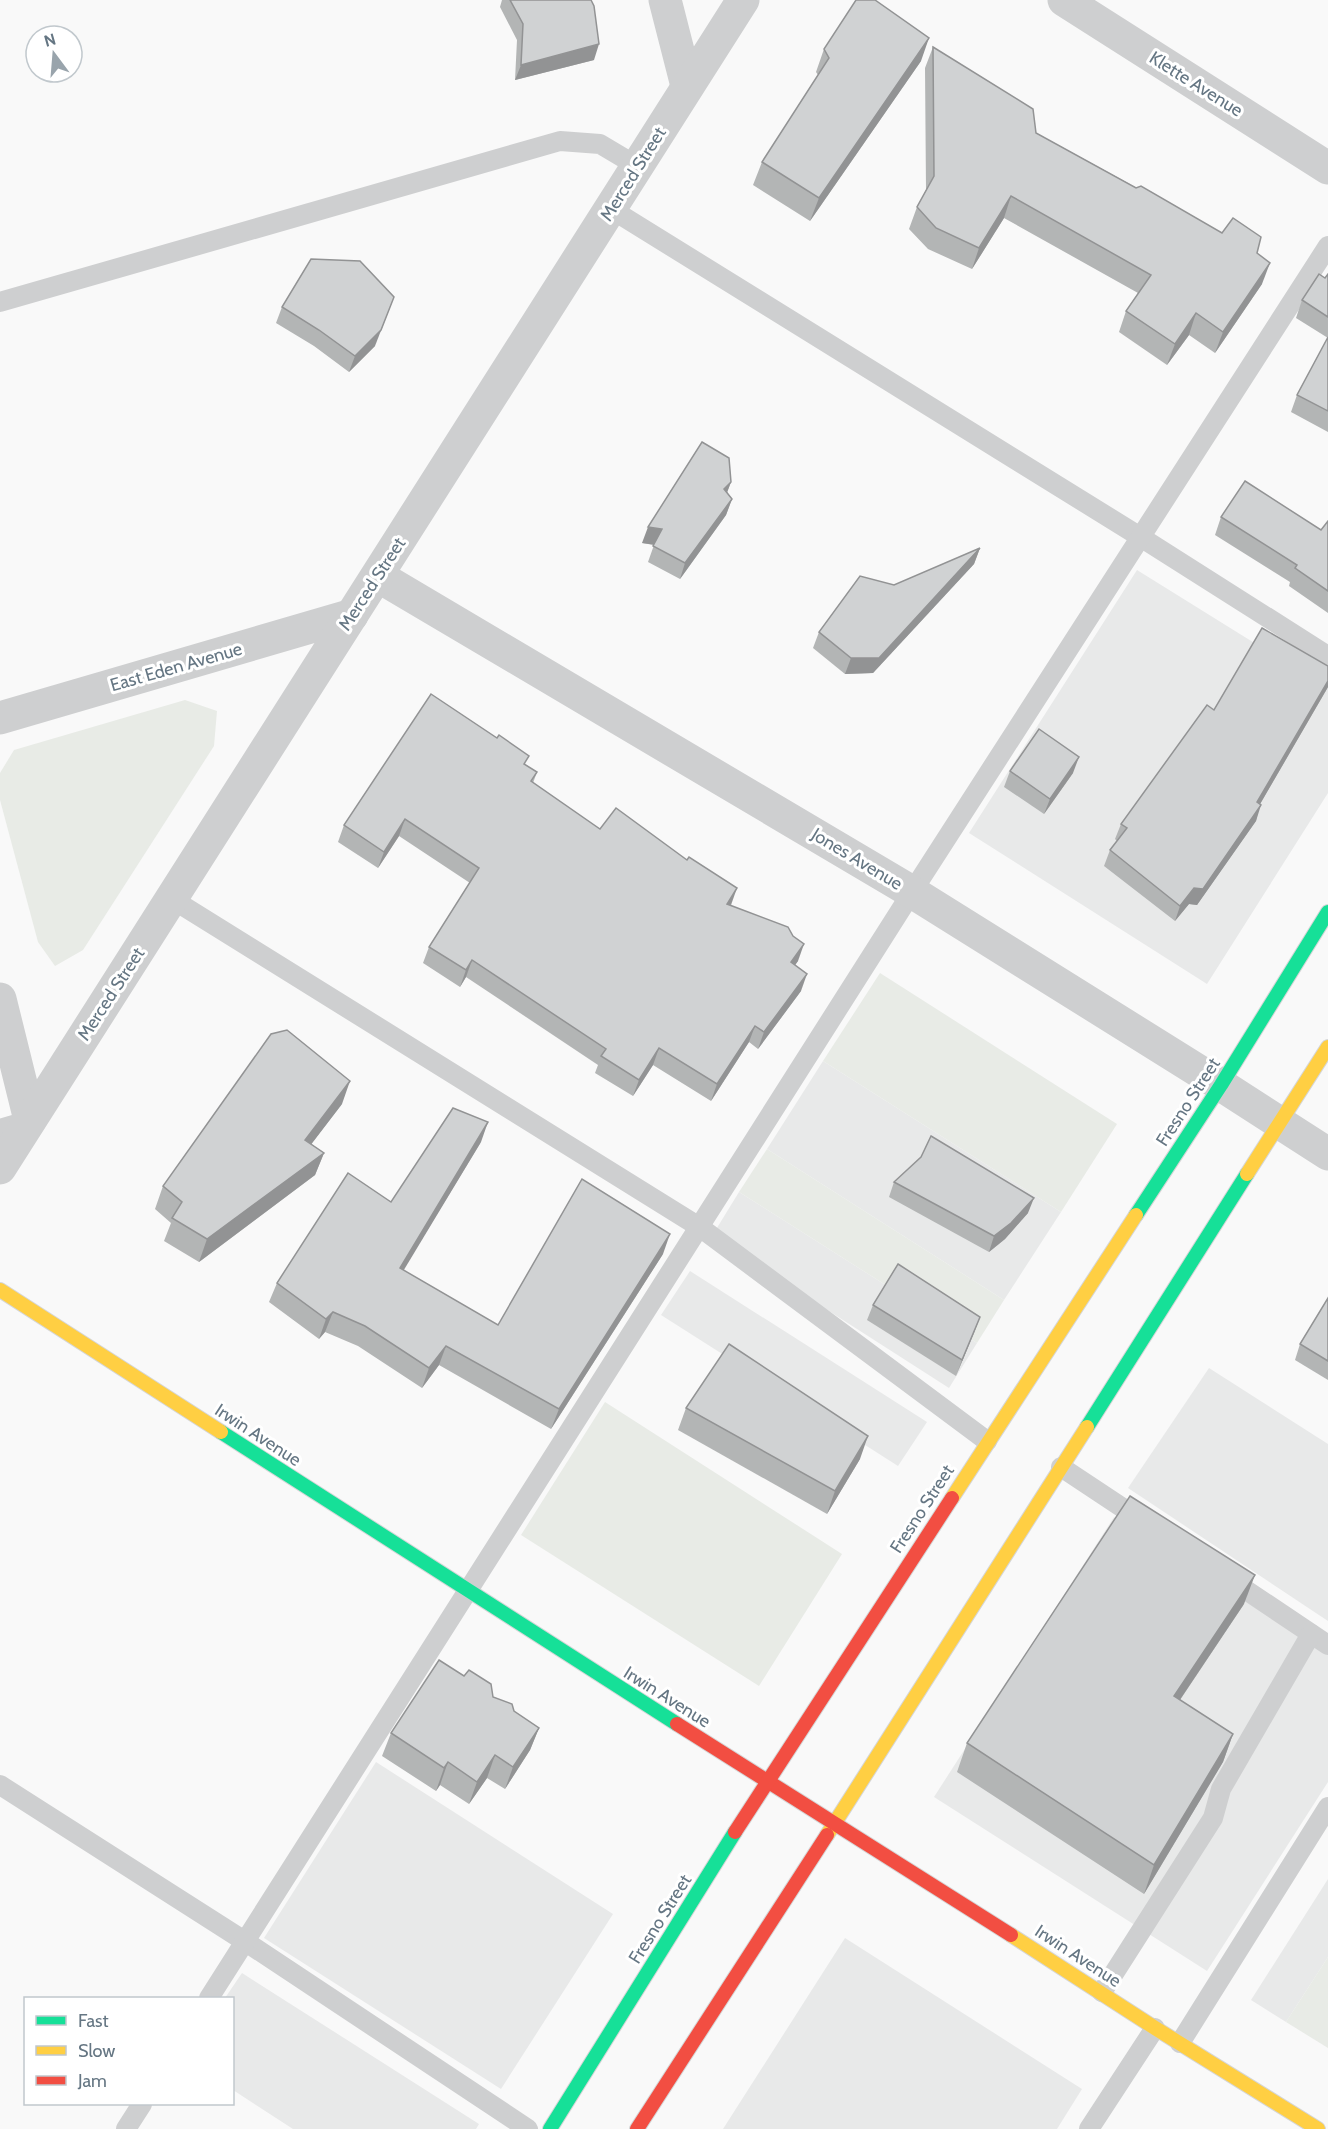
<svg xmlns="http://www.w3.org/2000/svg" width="1328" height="2129" font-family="Cabin,sans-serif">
  <rect width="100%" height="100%" fill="#f9f9f9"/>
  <g fill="#e8e9e9">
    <path d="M1137 570 1256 644 1328 685V793L1207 984 969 833Z"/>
    <path d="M823 1061 1061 1212 1004 1300 767 1149Z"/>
    <path d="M739 1192 977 1343 949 1388 712 1236Z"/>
    <path d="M690 1271 927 1422 898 1466 661 1315Z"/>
    <path d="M1209 1368 1328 1444V1621L1128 1488Z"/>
    <path d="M1114 1517 1328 1654V1782L1207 1971 934 1797Z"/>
    <path d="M376 1762 613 1914 501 2089 264 1938Z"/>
    <path d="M1328 1879V1957L1286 2022 1251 2000Z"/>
    <path d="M845 1938 1082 2089 1057 2129H723Z"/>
    <path d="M242 1973 479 2124 476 2129H293L233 2090 232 1998H225Z"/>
  </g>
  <g fill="#e8ebe6">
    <path d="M185 700 217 711 214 746 83 950 55 966 38 942 0 800V773L14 750Z"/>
    <path d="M880 973 1117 1124 1061 1212 823 1061Z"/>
    <path d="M767 1149 1004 1300 977 1343 739 1192Z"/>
    <path d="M605 1402 842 1554 759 1686 521 1535Z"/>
    <path d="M1328 1957V2048L1286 2022Z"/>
  </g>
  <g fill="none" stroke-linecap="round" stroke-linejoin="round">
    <g stroke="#d5d6d7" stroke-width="16">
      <g id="fast">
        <path d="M1136 1215 1221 1085 1328 912"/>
        <path d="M1087 1427 1247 1174"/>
        <path d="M221 1432 677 1724"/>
        <path d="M550 2129 735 1832"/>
      </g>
    </g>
    <g stroke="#d5d6d7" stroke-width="16">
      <g id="slow">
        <path d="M1247 1174 1328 1047"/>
        <path d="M0 1290 221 1432"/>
        <path d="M952 1498 1136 1215"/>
        <path d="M827 1835 1087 1427"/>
        <path d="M1011 1935 1155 2028 1318 2129"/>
      </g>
    </g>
    <g stroke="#d5d6d7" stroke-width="16">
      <g id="jam">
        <path d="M677 1724 1011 1935"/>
        <path d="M735 1832 952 1498"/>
        <path d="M637 2129 827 1835"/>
      </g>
    </g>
    <g stroke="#cecfd0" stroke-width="20">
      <path d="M611 209 1142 538 1328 656"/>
      <path d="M0 302 560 141 600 144 637 166"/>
      <path d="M172 899 701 1228 987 1441"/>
      <path d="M0 1129 30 1120"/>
      <path d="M1061 1467 1144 1522"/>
      <path d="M1228 1578 1328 1645"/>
      <path d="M0 1785 246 1942 528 2129"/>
      <path d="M1102 1992 1213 1818 1221 1789 1311 1634"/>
      <path d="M209 1998 912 892 1328 246"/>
      <path d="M1180 2043 1328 1807"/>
      <path d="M126 2129 142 2104"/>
      <path d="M1089 2129 1155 2028"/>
    </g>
    <g stroke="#cecfd0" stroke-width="33">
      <path d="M665 0 687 86"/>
      <path d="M1064 0 1328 168"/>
      <path d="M378 576 912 892 1221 1085 1328 1154"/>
      <path d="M0 718 352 615"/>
      <path d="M0 999 30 1120"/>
      <path d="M0 1168 743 0"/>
    </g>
    <use href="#fast" stroke="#16e098" stroke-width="14"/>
    <use href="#slow" stroke="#ffcf43" stroke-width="14"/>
    <use href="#jam" stroke="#f24e42" stroke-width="14"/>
  </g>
  <g fill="#b3b5b5">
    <path d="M502 0H591L594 60 515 80 517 40 500 7Z"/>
    <path d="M933 47 1036 133 1257 253 1262 284 1215 353 1189 335 1167 365 1119 332 1126 311 1138 293 1004 218 972 269 928 249 909 229 917 207 926 190 925 68Z"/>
    <path d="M824 49 921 61 810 221 753 185 762 162 818 75 816 72Z"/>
    <path d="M1328 274V432L1291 412 1297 395 1328 338 1296 318 1302 300 1325 278Z"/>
    <path d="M282 307 375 346 349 372 314 346 276 323Z"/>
    <path d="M731 482 727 492 732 499 726 515 680 579 648 562 654 545 642 543Z"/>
    <path d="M1221 517 1321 530 1328 521V613L1289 586 1290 582 1215 535Z"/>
    <path d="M980 548 974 564 873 673 845 674 813 648 819 632 894 585Z"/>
    <path d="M1328 687 1260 804 1256 821 1197 905 1189 904 1175 921 1104 866 1110 850 1117 841 1115 839 1121 824 1214 710Z"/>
    <path d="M526 765 537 772 533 783 600 829 731 905 798 961 795 965 801 991 758 1049 749 1042 711 1101 653 1065 633 1096 595 1073 598 1065 466 977 460 987 423 963 429 947 470 883 399 836 378 868 338 842 344 825Z"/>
    <path d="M1010 771 1073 773 1044 814 1004 787Z"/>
    <path d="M342 1104 311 1144 324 1153 315 1175 199 1262 164 1241 171 1223 155 1209 163 1186Z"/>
    <path d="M481 1142 403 1270 498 1325 663 1254 551 1429 439 1365 422 1388 358 1346 325 1332 319 1339 269 1302 277 1283 391 1202Z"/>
    <path d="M894 1182 1028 1213 1005 1239 989 1252 889 1197Z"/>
    <path d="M1328 1298V1380L1295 1360 1300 1344Z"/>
    <path d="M873 1305 980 1317 956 1376 867 1320Z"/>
    <path d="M686 1408 860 1459 827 1514 678 1430Z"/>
    <path d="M1244 1604 1180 1700 1233 1734 1223 1762 1144 1894 957 1772 967 1743Z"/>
    <path d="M493 1697 539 1728 530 1750 505 1789 487 1778 469 1804 440 1785 436 1791 382 1756 391 1733Z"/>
  </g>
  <g fill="#929394">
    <path d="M929 38 921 61 810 221 819 198Z"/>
    <path d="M599 44 594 60 515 80 521 65Z"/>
    <path d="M1011 196 1004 218 972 269 979 248Z"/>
    <path d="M1270 263 1262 284 1215 353 1223 332Z"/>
    <path d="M394 297 375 346 349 372 355 356Z"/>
    <path d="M1196 313 1189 335 1167 365 1175 344Z"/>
    <path d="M731 482 725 498 724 489Z"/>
    <path d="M732 499 726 515 680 579 685 563Z"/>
    <path d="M648 527 662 529 656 545 642 543Z"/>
    <path d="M980 548 974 564 873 673 845 674 851 658Z"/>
    <path d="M1328 681V687L1252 818 1257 802Z"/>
    <path d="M1079 757 1073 773 1044 814 1050 799Z"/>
    <path d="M1261 805 1256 821 1197 905 1189 904 1175 921 1180 906Z"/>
    <path d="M405 819 399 836 378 868 384 852Z"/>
    <path d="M737 888 731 905 727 904Z"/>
    <path d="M804 944 798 961 785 979 791 962Z"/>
    <path d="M472 960 466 977 460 987 466 970Z"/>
    <path d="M807 974 801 991 758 1049 764 1032Z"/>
    <path d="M755 1026 749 1042 711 1101 717 1084Z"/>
    <path d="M659 1048 653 1065 633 1096 639 1080Z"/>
    <path d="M350 1081 342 1104 297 1163 305 1140Z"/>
    <path d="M488 1122 481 1142 393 1288 400 1268Z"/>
    <path d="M324 1153 315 1175 199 1262 207 1239Z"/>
    <path d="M1034 1198 1028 1213 1005 1239 989 1252 994 1236Z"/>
    <path d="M670 1234 663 1254 551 1429 559 1409Z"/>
    <path d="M333 1312 325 1332 319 1339 326 1319Z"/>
    <path d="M980 1317 974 1333 956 1376 962 1360Z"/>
    <path d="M446 1346 439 1365 422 1388 429 1368Z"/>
    <path d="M868 1436 860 1459 827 1514 835 1491Z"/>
    <path d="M1255 1575 1244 1604 1163 1725 1174 1696Z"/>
    <path d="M539 1728 530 1750 505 1789 513 1767Z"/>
    <path d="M1233 1734 1223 1762 1144 1894 1154 1865Z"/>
    <path d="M495 1755 487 1778 469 1804 477 1782Z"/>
    <path d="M448 1762 440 1785 436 1791 444 1768Z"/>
  </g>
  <g fill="#d0d2d3" stroke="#929394" stroke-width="1.5">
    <path d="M510 0H591L594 6 599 44 521 65 523 24Z"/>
    <path d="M856 0H875L929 38 819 198 762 162 829 58 824 49Z"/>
    <path d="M933 47 1033 109 1036 133 1136 188 1141 186 1222 233 1233 218 1261 237 1257 253 1270 263 1223 332 1196 313 1175 344 1126 311 1151 275 1011 196 979 248 936 228 917 207 934 176Z"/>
    <path d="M311 259 360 261 394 297 381 330 355 356 319 330 282 307Z"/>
    <path d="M1319 274 1325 278 1328 274V317L1302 300Z"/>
    <path d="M1328 337V411L1297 395Z"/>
    <path d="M702 442 729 458 731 482 724 489 732 499 685 563 653 546 662 529 648 527Z"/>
    <path d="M1245 481 1321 530 1328 521V591L1295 568 1297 565 1221 517Z"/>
    <path d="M980 548 879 658H851L819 632 860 576 894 585Z"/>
    <path d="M1262 628 1328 666V681L1257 802 1261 805 1203 889 1194 888 1180 906 1110 850 1127 828 1121 824 1207 705 1214 710Z"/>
    <path d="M431 694 497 738 499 735 529 756 524 764 537 772 531 781 600 829 616 808 687 860 689 857 737 888 727 904 788 927 793 936 804 944 791 962 807 974 764 1032 755 1026 717 1084 659 1048 639 1080 601 1056 606 1049 472 960 466 970 429 947 479 868 405 819 384 852 344 825Z"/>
    <path d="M1039 729 1079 757 1050 799 1010 771Z"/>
    <path d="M287 1030 350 1081 305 1140 324 1153 207 1239 172 1218 182 1202 163 1186 271 1034Z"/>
    <path d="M453 1108 488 1122 400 1268 498 1325 582 1179 670 1234 559 1409 446 1346 429 1368 365 1326 333 1312 326 1319 277 1283 348 1173 391 1202Z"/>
    <path d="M931 1136 1034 1198 1011 1223 994 1236 894 1182 921 1157Z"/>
    <path d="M898 1264 980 1317 962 1360 873 1305Z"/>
    <path d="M1328 1298V1361L1300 1344Z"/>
    <path d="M729 1344 868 1436 835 1491 686 1408Z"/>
    <path d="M1130 1496 1255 1575 1174 1696 1233 1734 1154 1865 967 1743Z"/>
    <path d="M439 1660 464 1676 469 1670 491 1684 493 1697 512 1704 514 1711 539 1728 513 1767 495 1755 477 1782 448 1762 444 1768 391 1733Z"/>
  </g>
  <g text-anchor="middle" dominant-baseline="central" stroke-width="6" stroke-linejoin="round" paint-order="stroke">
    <g font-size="18" fill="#657683" stroke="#fff">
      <text transform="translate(1196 84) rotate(32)">Klette Avenue</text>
      <text transform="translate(633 174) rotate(-58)">Merced Street</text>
      <text transform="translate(372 584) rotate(-57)">Merced Street</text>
      <text transform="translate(176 667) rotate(-16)">East Eden Avenue</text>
      <text transform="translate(857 859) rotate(31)">Jones Avenue</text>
      <text transform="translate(111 994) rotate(-57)">Merced Street</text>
      <text transform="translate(1188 1102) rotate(-57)">Fresno Street</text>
      <text transform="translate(258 1435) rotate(33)">Irwin Avenue</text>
      <text transform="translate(922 1509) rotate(-57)">Fresno Street</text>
      <text transform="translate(667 1697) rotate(32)">Irwin Avenue</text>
      <text transform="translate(660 1919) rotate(-58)">Fresno Street</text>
      <text transform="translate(1078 1956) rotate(33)">Irwin Avenue</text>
    </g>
  </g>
  <rect x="24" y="1997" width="210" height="108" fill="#ffffff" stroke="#c1c8cd" stroke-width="1.5"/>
  <rect x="36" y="2016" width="30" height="9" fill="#16e098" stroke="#c1c8cd" stroke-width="1.5"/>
  <text x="78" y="2027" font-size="18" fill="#657683">Fast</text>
  <rect x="36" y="2046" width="30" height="9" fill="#ffcf43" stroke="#c1c8cd" stroke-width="1.5"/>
  <text x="78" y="2057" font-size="18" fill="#657683">Slow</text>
  <rect x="36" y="2076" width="30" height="9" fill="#f24e42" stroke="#c1c8cd" stroke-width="1.5"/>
  <text x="78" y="2087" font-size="18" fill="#657683">Jam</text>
  <g transform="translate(54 54) rotate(344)"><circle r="28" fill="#ffffff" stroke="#c1c8cd" stroke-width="1.5"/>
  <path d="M0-4.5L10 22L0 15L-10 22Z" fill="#99a4ac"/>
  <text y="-9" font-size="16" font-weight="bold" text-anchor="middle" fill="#657683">N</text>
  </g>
</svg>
